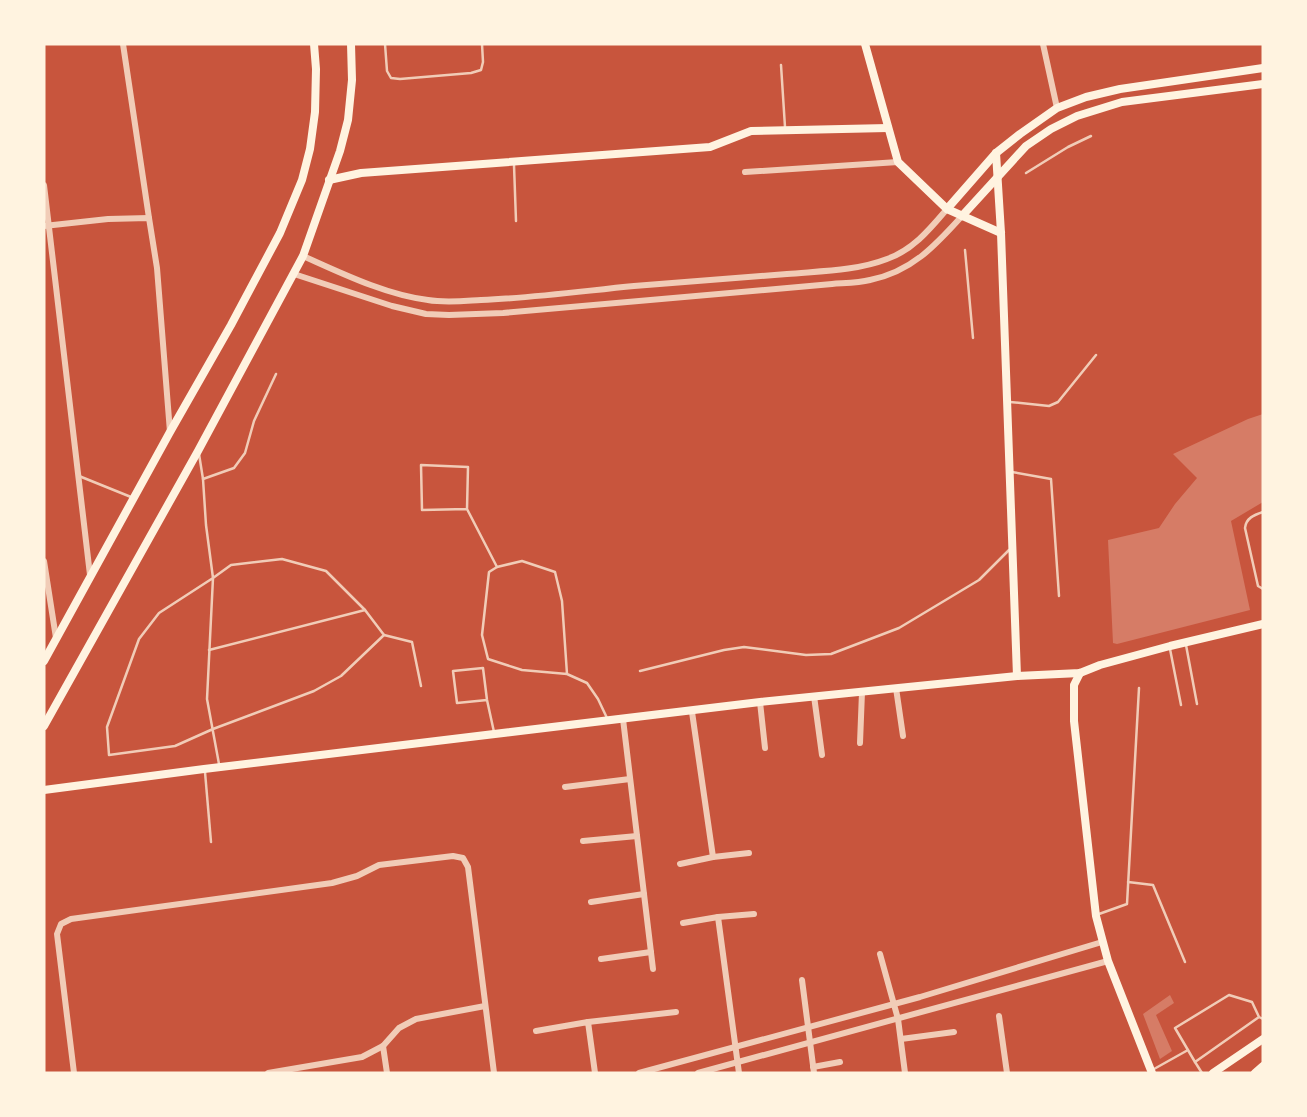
<svg xmlns="http://www.w3.org/2000/svg" width="1307" height="1117" font-family="'IBM Plex Sans',sans-serif">
  <rect width="100%" height="100%" fill="#c8553d"/>
  <g fill="#d67c66">
    <path d="M1263 414V502L1231 521 1250 610 1117 644 1113 643 1108 540 1159 528 1175 504 1197 478 1173 454 1248 419Z"/>
    <path d="M1170 995 1174 1003 1156 1015 1172 1051 1160 1059 1143 1014Z"/>
  </g>
  <g fill="none" stroke-linecap="round" stroke-linejoin="round">
    <g stroke="#f1ccb7" stroke-width="2.5">
      <path d="M385 44 387 71 391 78 400 79 471 73 481 70 483 62 482 44"/>
      <path d="M781 65 785 127"/>
      <path d="M514 165 516 221"/>
      <path d="M1026 173 1068 147 1091 136"/>
      <path d="M965 250 973 338"/>
      <path d="M1010 402 1049 406 1058 402 1096 355"/>
      <path d="M199 454 203 479 206 525 213 578 231 565 282 559 326 571 365 610 384 635 341 676 314 691 213 729 175 746 109 755 107 727 139 639 159 613 213 578 207 699 219 764"/>
      <path d="M1012 472 1051 479 1059 596"/>
      <path d="M79 476 131 497"/>
      <path d="M203 479 234 468 245 453 254 421 276 374"/>
      <path d="M467 509 468 467 421 465 422 510 467 509 497 567"/>
      <path d="M1263 512C1254 515 1246 518 1245 528L1258 586 1263 589"/>
      <path d="M384 635 412 642 421 686"/>
      <path d="M1186 645 1197 704"/>
      <path d="M1170 649 1181 705"/>
      <path d="M209 650 365 610"/>
      <path d="M640 671 724 650 744 647 806 655 831 654 899 628 979 580 1009 550"/>
      <path d="M567 674 562 601 555 572 522 561 497 567 489 572 482 635 488 659 522 670 567 674 587 683 598 699 607 718"/>
      <path d="M487 700 457 703 453 671 483 668 487 700 494 732"/>
      <path d="M205 772 211 842"/>
      <path d="M1128 882 1153 885 1185 962"/>
      <path d="M1099 914 1127 904 1139 688"/>
      <path d="M1259 1017 1252 1002 1229 995 1175 1028 1195 1062 1259 1017 1263 1019"/>
      <path d="M1195 1062 1202 1073"/>
      <path d="M1154 1069 1188 1050"/>
    </g>
    <g stroke="#f1ccb7" stroke-width="6">
      <path d="M123 44 149 218"/>
      <path d="M1043 44 1057 108"/>
      <path d="M745 172 898 162"/>
      <path d="M44 185 90 575"/>
      <path d="M44 226 108 219 149 218 157 268 170 432"/>
      <path d="M303 256C341 273 386 295 428 300 445 303 463 301 481 300 532 298 583 291 634 286 685 282 736 278 787 274 820 271 856 271 887 259 913 250 930 229 947 209"/>
      <path d="M294 274 392 306 426 314 449 315 503 313 832 284C844 283 858 283 870 280 911 272 935 246 962 216"/>
      <path d="M44 561 56 638"/>
      <path d="M896 688 903 736"/>
      <path d="M814 696 822 755"/>
      <path d="M760 702 765 748"/>
      <path d="M692 712 713 857"/>
      <path d="M623 719 653 969"/>
      <path d="M860 743 862 692"/>
      <path d="M565 787 630 779"/>
      <path d="M583 841 637 836"/>
      <path d="M680 864 713 857 749 853"/>
      <path d="M591 902 644 894"/>
      <path d="M718 917 739 1073"/>
      <path d="M683 923 718 917 754 914"/>
      <path d="M880 954 898 1019 905 1073"/>
      <path d="M601 959 651 952"/>
      <path d="M802 980 814 1073"/>
      <path d="M999 1016 1007 1073"/>
      <path d="M588 1022 676 1012"/>
      <path d="M536 1031 588 1022 595 1073"/>
      <path d="M901 1039 954 1032"/>
      <path d="M383 1046 387 1073"/>
      <path d="M813 1067 840 1062"/>
      <path d="M74 1073 57 934 61 924 71 919 332 883 357 876 379 865 453 856 463 858 468 867 494 1073"/>
      <path d="M268 1073 362 1057 383 1046 399 1028 416 1019 485 1006"/>
      <path d="M639 1073 920 997 1102 942"/>
      <path d="M698 1073 1108 961"/>
    </g>
    <g stroke="#fff3e0" stroke-width="8">
      <path d="M865 44 898 162 947 209 1001 233"/>
      <path d="M996 153 1001 233 1017 676"/>
      <path d="M329 180 361 173 710 147 751 131 888 128"/>
      <path d="M947 209 996 153 1020 134 1057 108 1086 97 1120 89 1263 68"/>
      <path d="M962 216 1026 146 1051 129 1077 116 1122 102 1263 84"/>
      <path d="M44 661 170 432 231 325 280 233 302 180 310 149 315 112 316 69 314 44"/>
      <path d="M1080 673 1074 685V721L1096 916 1108 961 1152 1073"/>
      <path d="M44 726 198 451 303 256 340 151 348 120 352 80 351 44"/>
      <path d="M44 790 204 769 760 702 1017 676 1080 673 1100 665 1170 646 1263 624"/>
      <path d="M1213 1073 1263 1039"/>
      <path d="M1255 1073 1263 1066"/>
    </g>
  </g>
  <rect width="1307" height="1117" fill="none" stroke="#fff3e0" stroke-width="91"/>
</svg>
